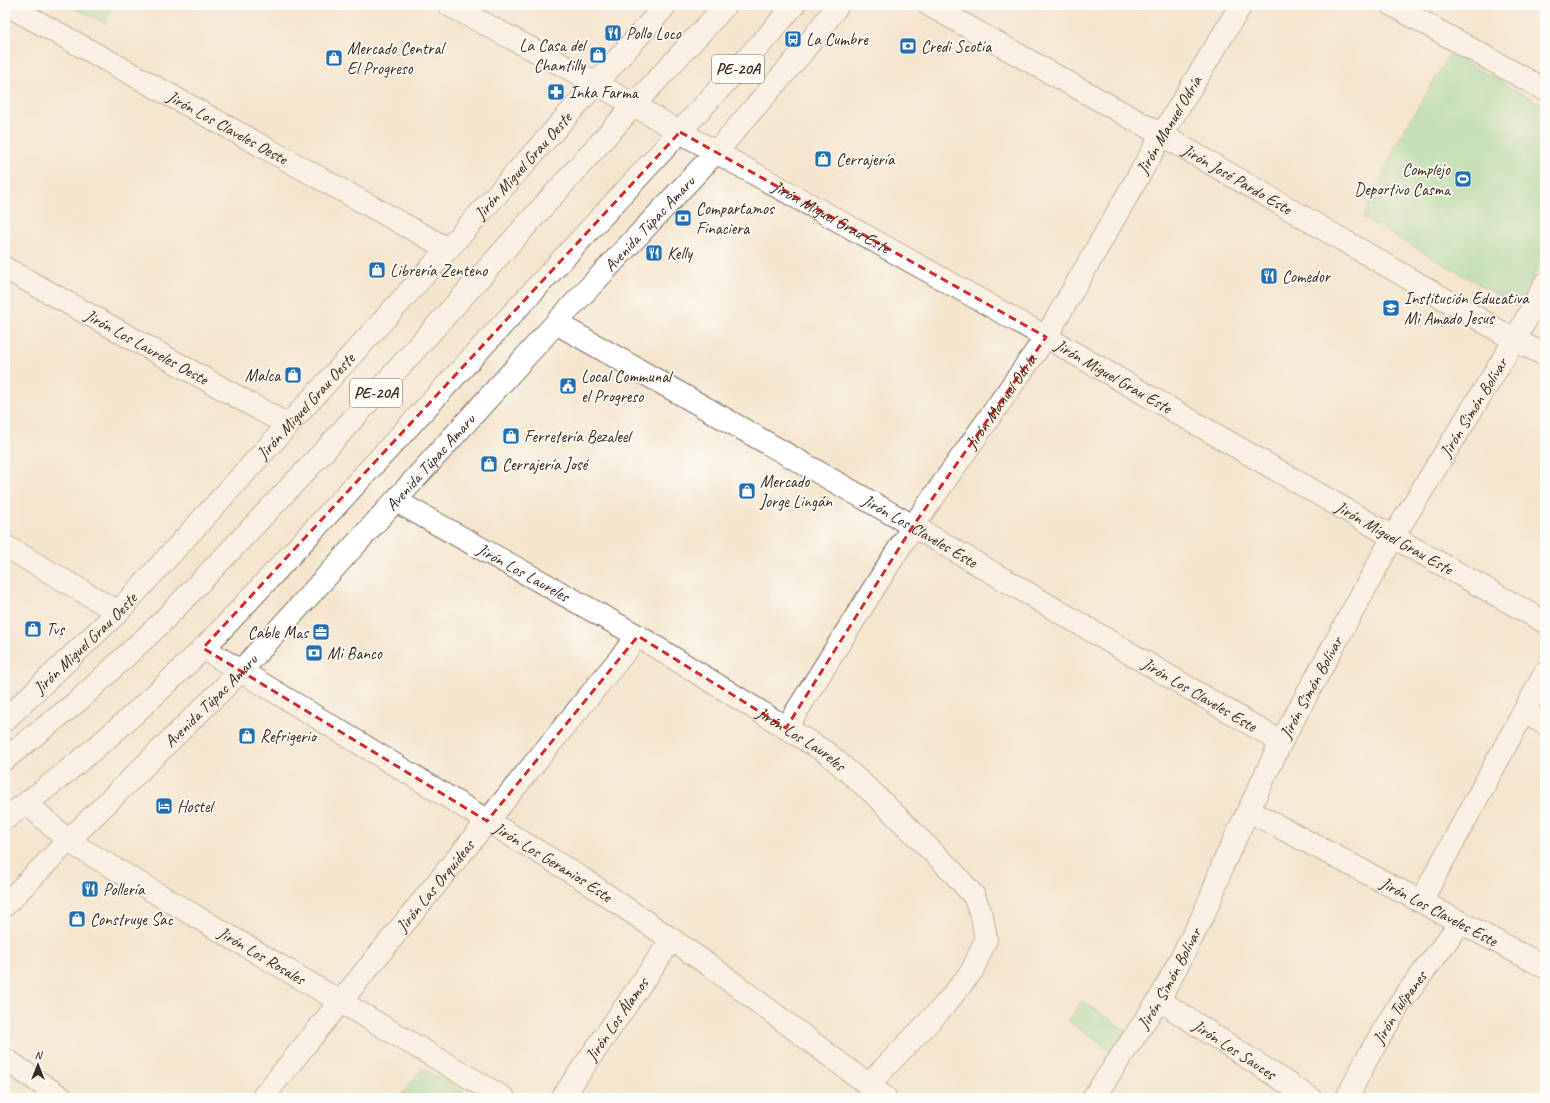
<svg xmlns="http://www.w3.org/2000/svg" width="1550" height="1103" font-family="Caveat,sans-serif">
  <rect width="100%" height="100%" fill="#fdfcf7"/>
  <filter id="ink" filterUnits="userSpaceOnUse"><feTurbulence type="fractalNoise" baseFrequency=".025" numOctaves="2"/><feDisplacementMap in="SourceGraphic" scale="8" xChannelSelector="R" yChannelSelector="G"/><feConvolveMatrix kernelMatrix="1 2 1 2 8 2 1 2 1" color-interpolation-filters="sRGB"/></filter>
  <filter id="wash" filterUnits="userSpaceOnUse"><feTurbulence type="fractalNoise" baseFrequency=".012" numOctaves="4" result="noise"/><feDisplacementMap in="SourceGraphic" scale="16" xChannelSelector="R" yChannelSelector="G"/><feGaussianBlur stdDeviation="0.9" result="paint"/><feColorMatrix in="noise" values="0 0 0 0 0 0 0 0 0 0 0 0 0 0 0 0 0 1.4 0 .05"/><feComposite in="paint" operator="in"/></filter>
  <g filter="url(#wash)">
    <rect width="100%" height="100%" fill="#f5e5cd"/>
    <g fill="#8ada9a" stroke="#62825c">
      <path d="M67 5H113L106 23Z"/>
      <path d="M1450 54 1545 106V256L1517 306 1363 218 1399 139Z"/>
      <path d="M1082 1001 1127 1031 1113 1052 1068 1021Z"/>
      <path d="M423 1068 473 1098H399Z"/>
    </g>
  </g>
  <g filter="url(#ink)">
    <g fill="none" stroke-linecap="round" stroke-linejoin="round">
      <g stroke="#7c6b5b" stroke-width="24">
        <g id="minor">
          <path id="s1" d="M7 5 448 249"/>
          <path id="s2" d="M449 5 596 83 680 132 1046 337 1393 537 1545 622"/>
          <path id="s3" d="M929 5 1162 135 1515 340 1545 355"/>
          <path d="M1392 5 1545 90"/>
          <path id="s4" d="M5 268 288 425"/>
          <path id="s5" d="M556 323 913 526 1281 742"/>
          <path id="s6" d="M396 501 638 636 827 753 874 794 952 871 974 896 982 916 986 939 972 971 944 1006 868 1085"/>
          <path d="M5 546 118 612"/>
          <path id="s7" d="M203 648 583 879 709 965 886 1098"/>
          <path d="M1524 712 1545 724"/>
          <path id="s8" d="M5 720 118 612 448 249 666 5"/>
          <path id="s9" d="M786 728 913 526 1046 337 1162 135 1241 5"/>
          <path id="s10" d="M27 803 68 841 504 1098"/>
          <path id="s11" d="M1249 811 1545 967"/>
          <path d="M1421 901 1545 673"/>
          <path id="s12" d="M5 905 68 841 240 672 556 323 716 152 800 55 838 5"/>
          <path id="s13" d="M1159 1000 1310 1098"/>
          <path d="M5 1059 62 1098"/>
          <path id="s14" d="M262 1098 638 636"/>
          <path id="s15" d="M562 1098 672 939"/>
          <path id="s16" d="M1093 1098 1159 1000 1201 920 1212 895 1223 864 1281 742 1393 537 1515 340 1545 284"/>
          <path id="s17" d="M1347 1098 1366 1060 1400 1003 1461 922"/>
        </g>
      </g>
      <g stroke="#7c6b5b" stroke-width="24">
        <g id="trunk">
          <path d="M5 759 78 701 161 623 229 552 327 448 634 105 726 5"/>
          <path d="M5 819C70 772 131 719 188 663 214 639 238 612 262 586L766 38 794 5"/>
        </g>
      </g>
      <use href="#minor" stroke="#fff" stroke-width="22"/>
      <use href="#trunk" stroke="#fff" stroke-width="22"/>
    </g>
  </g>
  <path d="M0 0H1550V1103H0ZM680 132 1046 337 913 526 786 728 638 636 487 821 203 648Z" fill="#f5e5cd" fill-opacity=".55" fill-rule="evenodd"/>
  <path fill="none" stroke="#d62828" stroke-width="3" stroke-dasharray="8 5" stroke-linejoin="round" d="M680 132 1046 337 913 526 786 728 638 636 487 821 203 648Z"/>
  <defs>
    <g id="restaurant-square" transform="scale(0.9)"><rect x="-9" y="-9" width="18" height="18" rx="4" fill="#1f6fb2" stroke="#fdfcf7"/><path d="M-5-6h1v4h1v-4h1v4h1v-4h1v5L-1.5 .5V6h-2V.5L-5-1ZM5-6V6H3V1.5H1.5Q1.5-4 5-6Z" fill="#fff"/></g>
    <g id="bus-square" transform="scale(0.9)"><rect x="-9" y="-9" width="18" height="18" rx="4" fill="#1f6fb2" stroke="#fdfcf7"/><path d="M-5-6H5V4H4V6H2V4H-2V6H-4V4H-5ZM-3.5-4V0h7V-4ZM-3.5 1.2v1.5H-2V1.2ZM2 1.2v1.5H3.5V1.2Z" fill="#fff"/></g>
    <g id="bank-square" transform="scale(0.9)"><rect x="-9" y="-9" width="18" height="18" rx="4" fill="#1f6fb2" stroke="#fdfcf7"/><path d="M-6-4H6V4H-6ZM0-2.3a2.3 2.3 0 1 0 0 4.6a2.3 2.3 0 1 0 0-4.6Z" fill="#fff"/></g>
    <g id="shop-square" transform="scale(0.9)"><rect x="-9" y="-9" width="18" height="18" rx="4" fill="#1f6fb2" stroke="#fdfcf7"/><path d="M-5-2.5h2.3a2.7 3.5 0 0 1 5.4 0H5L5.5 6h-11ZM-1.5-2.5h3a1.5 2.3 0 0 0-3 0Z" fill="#fff"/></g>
    <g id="pharmacy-square" transform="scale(0.9)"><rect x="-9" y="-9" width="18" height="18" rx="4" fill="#1f6fb2" stroke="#fdfcf7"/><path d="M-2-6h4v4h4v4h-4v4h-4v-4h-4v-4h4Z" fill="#fff"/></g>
    <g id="stadium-square" transform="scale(0.9)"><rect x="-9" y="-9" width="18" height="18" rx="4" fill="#1f6fb2" stroke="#fdfcf7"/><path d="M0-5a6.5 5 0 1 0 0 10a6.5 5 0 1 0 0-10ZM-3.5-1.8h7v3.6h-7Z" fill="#fff"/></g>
    <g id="school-square" transform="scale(0.9)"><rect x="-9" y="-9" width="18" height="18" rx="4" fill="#1f6fb2" stroke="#fdfcf7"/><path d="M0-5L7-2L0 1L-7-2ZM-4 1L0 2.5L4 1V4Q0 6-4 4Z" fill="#fff"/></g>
    <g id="civic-square" transform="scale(0.9)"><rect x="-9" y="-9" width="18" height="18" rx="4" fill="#1f6fb2" stroke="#fdfcf7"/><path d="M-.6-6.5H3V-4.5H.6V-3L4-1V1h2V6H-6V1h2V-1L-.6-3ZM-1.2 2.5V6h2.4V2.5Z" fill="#fff"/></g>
    <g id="office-square" transform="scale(0.9)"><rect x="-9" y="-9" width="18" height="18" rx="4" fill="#1f6fb2" stroke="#fdfcf7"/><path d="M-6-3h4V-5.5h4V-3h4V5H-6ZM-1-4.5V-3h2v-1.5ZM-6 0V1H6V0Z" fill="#fff"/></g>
    <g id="hotel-square" transform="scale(0.9)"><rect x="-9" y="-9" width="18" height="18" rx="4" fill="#1f6fb2" stroke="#fdfcf7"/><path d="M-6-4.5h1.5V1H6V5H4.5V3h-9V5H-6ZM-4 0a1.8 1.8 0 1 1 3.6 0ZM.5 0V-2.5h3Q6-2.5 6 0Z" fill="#fff"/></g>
  </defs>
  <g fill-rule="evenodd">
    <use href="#restaurant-square" x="613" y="33"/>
    <use href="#bus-square" x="793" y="39"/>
    <use href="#bank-square" x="908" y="46"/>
    <use href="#shop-square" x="598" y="55"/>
    <use href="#shop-square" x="334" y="58"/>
    <use href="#pharmacy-square" x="556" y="92"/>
    <use href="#shop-square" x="823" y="159"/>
    <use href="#stadium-square" x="1463" y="179"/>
    <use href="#bank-square" x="683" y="218"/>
    <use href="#restaurant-square" x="654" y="253"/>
    <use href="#shop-square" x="377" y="270"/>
    <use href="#restaurant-square" x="1269" y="276"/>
    <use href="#school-square" x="1391" y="308"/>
    <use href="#shop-square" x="293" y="375"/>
    <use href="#civic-square" x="568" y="386"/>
    <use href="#shop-square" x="511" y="436"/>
    <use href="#shop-square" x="489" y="464"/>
    <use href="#shop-square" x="747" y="491"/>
    <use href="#shop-square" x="33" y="629"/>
    <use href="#office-square" x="321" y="632"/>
    <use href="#bank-square" x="314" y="653"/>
    <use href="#shop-square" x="247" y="736"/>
    <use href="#hotel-square" x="164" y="806"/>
    <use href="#restaurant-square" x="90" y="889"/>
    <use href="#shop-square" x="77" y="919"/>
  </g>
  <g text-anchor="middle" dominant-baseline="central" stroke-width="3.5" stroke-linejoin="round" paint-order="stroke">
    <g fill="#fdfcf7" stroke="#75695f" stroke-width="1">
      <rect x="712" y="55" width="52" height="28" rx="3"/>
      <rect x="350" y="379" width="52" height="28" rx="3"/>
    </g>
    <g font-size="16" font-weight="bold" fill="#3b2a1e">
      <text x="738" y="69">PE-20A</text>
      <text x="376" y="393">PE-20A</text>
    </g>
    <g font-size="17" fill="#3b2a1e" stroke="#fdfcf7" text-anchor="start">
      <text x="626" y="33">Pollo Loco</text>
      <text x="806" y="39">La Cumbre</text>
      <text x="585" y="45" text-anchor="end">La Casa del<tspan x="585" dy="20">Chantilly</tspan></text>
      <text x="921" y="46">Credi Scotia</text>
      <text x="347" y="48">Mercado Central<tspan x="347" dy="20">El Progreso</tspan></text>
      <text x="569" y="92">Inka Farma</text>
      <text x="836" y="159">Cerrajería</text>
      <text x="1450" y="169" text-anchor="end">Complejo<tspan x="1450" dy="20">Deportivo Casma</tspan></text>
      <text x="696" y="208">Compartamos<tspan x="696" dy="20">Finaciera</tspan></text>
      <text x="667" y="253">Kelly</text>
      <text x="390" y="270">Librería Zenteno</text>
      <text x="1282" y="276">Comedor</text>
      <text x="1404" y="298">Institución Educativa<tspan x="1404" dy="20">Mi Amado Jesus</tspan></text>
      <text x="280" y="375" text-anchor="end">Malca</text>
      <text x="581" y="376">Local Communal<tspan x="581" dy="20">el Progreso</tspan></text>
      <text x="524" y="436">Ferretería Bezaleel</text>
      <text x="502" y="464">Cerrajería José</text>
      <text x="760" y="481">Mercado<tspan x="760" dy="20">Jorge Lingán</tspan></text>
      <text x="46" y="629">Tvs</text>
      <text x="308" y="632" text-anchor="end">Cable Mas</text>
      <text x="327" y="653">Mi Banco</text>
      <text x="260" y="736">Refrigerio</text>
      <text x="177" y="806">Hostel</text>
      <text x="103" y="889">Pollería</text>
      <text x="90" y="919">Construye Sac</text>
    </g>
    <g font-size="17" fill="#3b2a1e" stroke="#fdfcf7">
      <text stroke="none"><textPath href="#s9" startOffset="715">Jirón Manuel Odría</textPath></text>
      <text stroke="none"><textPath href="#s1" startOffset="252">Jirón Los Claveles Oeste</textPath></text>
      <text stroke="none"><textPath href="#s8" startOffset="759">Jirón Miguel Grau Oeste</textPath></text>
      <text stroke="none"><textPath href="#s3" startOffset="354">Jirón José Pardo Este</textPath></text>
      <text stroke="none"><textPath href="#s2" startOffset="437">Jirón Miguel Grau Este</textPath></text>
      <text stroke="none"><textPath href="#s12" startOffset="938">Avenida Túpac Amaru</textPath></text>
      <text stroke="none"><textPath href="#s4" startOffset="162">Jirón Los Laureles Oeste</textPath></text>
      <text stroke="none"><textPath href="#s2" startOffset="761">Jirón Miguel Grau Este</textPath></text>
      <text stroke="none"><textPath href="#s9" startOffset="391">Jirón Manuel Odría</textPath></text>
      <text stroke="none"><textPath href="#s8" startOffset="435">Jirón Miguel Grau Oeste</textPath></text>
      <text stroke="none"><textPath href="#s16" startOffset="790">Jirón Simón Bolívar</textPath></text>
      <text stroke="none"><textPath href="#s12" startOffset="614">Avenida Túpac Amaru</textPath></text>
      <text stroke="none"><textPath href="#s5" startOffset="419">Jirón Los Claveles Este</textPath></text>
      <text stroke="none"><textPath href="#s2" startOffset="1085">Jirón Miguel Grau Este</textPath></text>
      <text stroke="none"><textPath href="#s6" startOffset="146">Jirón Los Laureles</textPath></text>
      <text stroke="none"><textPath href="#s8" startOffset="111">Jirón Miguel Grau Oeste</textPath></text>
      <text stroke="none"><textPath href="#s16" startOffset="466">Jirón Simón Bolívar</textPath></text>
      <text stroke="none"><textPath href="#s5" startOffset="743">Jirón Los Claveles Este</textPath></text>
      <text stroke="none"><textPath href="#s12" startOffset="290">Avenida Túpac Amaru</textPath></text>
      <text stroke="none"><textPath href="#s6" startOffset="470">Jirón Los Laureles</textPath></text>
      <text stroke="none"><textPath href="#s7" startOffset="410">Jirón Los Geranios Este</textPath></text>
      <text stroke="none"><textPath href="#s14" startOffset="274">Jirón Las Orquídeas</textPath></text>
      <text stroke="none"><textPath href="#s11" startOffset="215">Jirón Los Claveles Este</textPath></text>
      <text stroke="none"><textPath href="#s10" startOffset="281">Jirón Los Rosales</textPath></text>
      <text stroke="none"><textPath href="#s16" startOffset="142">Jirón Simón Bolívar</textPath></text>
      <text stroke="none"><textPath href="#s17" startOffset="105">Jirón Tulipanes</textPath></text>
      <text stroke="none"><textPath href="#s15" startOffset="96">Jirón Los Álamos</textPath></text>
      <text stroke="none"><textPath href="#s13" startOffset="90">Jirón Los Sauces</textPath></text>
    </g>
  </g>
  <rect width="1550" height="1103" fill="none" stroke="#fdfcf7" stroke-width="20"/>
  <g transform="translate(38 1065)" stroke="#fdfcf7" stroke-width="3" paint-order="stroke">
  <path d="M0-3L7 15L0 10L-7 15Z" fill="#3b2a1e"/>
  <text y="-6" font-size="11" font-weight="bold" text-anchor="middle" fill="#3b2a1e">N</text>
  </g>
</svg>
